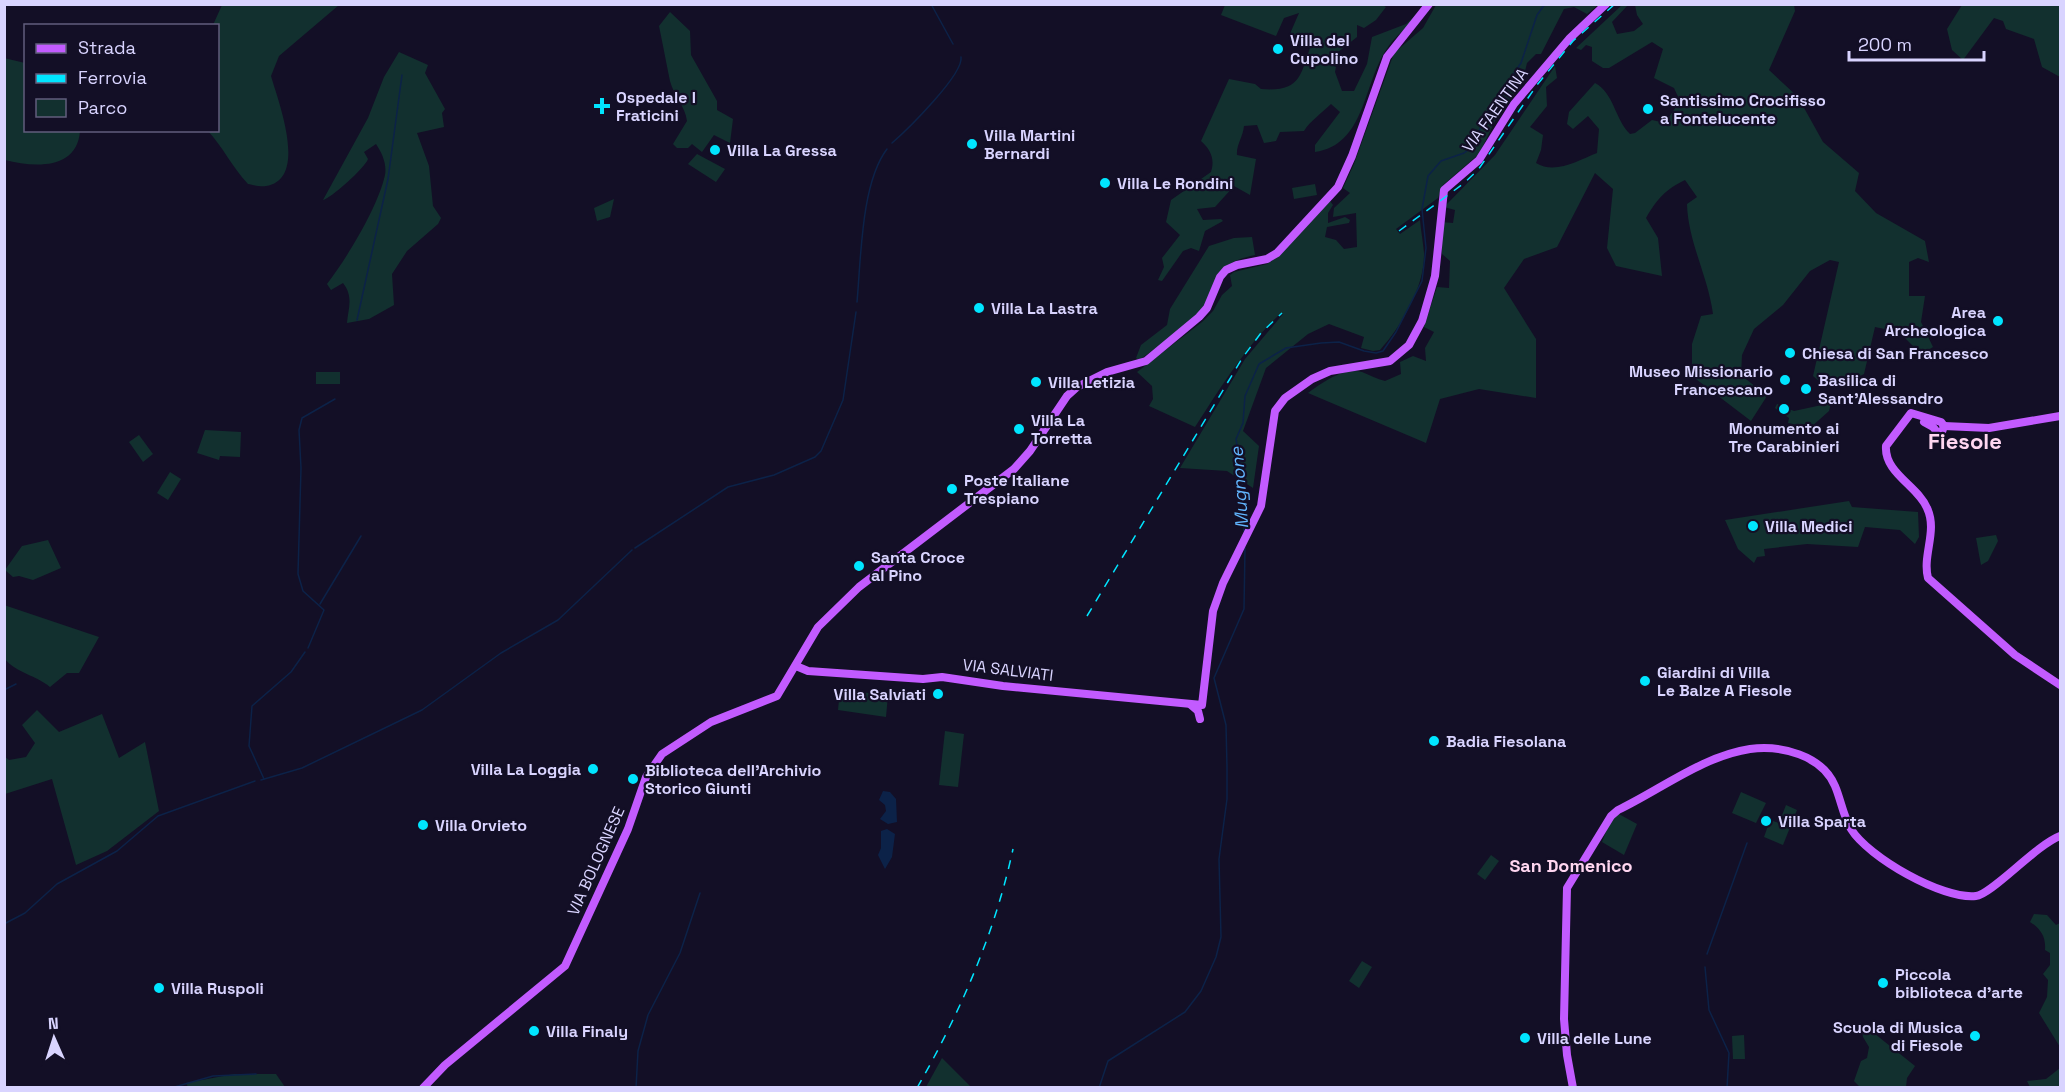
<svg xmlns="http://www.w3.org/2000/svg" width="2065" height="1092" font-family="'Space Grotesk',sans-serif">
  <rect width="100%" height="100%" fill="#130f26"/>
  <g fill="#12302f">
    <path d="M1381 4 1386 7 1376 20 1364 28 1357 25V37L1328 60 1331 65 1336 67 1335 72 1342 91H1354L1367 64 1372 37 1406 24 1419 12C1410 27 1395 35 1386 50 1363 85 1365 145 1315 152V145L1340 112 1331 104C1322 113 1310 121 1304 131L1280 132 1276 141 1264 143 1257 125 1244 126C1243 137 1236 145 1237 155L1256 159 1250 195 1234 186 1215 207 1197 209 1203 220 1221 219 1223 221 1205 231 1199 251 1191 248 1183 251 1162 281 1158 280 1164 267 1162 258 1180 235 1166 222 1171 200 1211 172C1215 159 1211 150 1201 141L1229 79 1255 84 1261 89C1300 92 1300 77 1311 45L1289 36 1299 13 1284 18 1276 36 1221 15 1225 5Z"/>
    <path d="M222 5H339L279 56 271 76C278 101 309 179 266 186 261 187 253 185 248 184 232 167 223 147 208 131L218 130V26L213 25Z"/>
    <path d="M1436 5H1598L1587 14 1574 7 1564 9 1541 54H1536L1527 63 1522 84 1499 113 1479 154 1443 185 1438 198 1396 229 1400 234 1420 220C1421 231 1423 242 1424 253 1425 286 1402 326 1380 350L1373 351 1361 348 1364 337 1329 324 1308 334 1266 368 1243 431 1259 446 1253 488 1227 471 1180 468 1245 359 1283 314 1281 313C1245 347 1222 386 1195 427L1149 406 1153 399 1152 386 1137 372 1202 322 1213 311 1222 295 1232 286 1230 275 1234 272 1267 264 1276 258 1330 201 1333 205 1328 213V223L1345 217 1350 220 1349 223 1327 227 1325 237 1336 240 1344 249 1357 247 1356 213 1333 217 1334 208 1350 193 1343 188 1354 164 1394 53 1423 28Z"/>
    <path d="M1622 5H1628L1612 22 1617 34 1634 31 1643 24 1637 15 1635 5H1794L1795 11 1769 70 1798 97 1823 142 1859 173 1855 191 1876 213 1925 241 1929 262 1918 258 1909 262V296H1925L1921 322 1933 347 1921 354 1899 332 1875 327 1864 374 1852 380 1820 382 1813 376 1839 262 1830 260 1810 271 1783 305 1754 329 1742 355 1741 375 1767 396 1751 421 1692 376V344L1701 316 1713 314C1708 276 1688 242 1687 204L1697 197 1685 180C1666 189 1657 199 1646 218L1658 238 1662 276 1616 266 1607 248 1613 189 1595 173 1557 247 1524 259 1504 288 1536 339V398L1479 389 1440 399 1426 443 1308 393C1322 383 1343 367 1362 372 1370 375 1377 379 1385 381L1401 374 1400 362 1413 356 1426 361 1425 348 1434 332 1424 327 1437 287 1449 288 1450 261 1442 254 1441 222 1453 223 1455 210 1444 207 1495 155 1555 66 1557 78 1546 87 1547 106 1530 127 1543 135 1541 150 1536 163C1555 175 1579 160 1597 153L1599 129 1588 116 1573 129 1567 124 1569 112 1595 83C1614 93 1615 120 1630 134L1635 133 1652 120 1665 123 1680 101 1674 88 1654 78 1663 49 1652 42 1609 68H1603L1592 61V47L1586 45 1581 50 1576 48Z"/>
    <path d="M1962 5H2060V77L2042 67 2034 39 2006 29 2003 21 1994 18 1963 60 1952 50 1947 29Z"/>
    <path d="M670 12 690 31 691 55 717 101V110L733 119 730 143 714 135 702 152 692 144 688 148H677L673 144 687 121C685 106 674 96 670 81 666 62 663 45 659 26Z"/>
    <path d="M399 52 428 65 425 73 445 109 442 113 444 127 417 133 429 166 433 206 441 218 438 224 407 251 392 274 394 305 369 319 347 323C348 309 354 297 343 283L331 290 327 284C347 258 378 207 385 175 387 164 382 153 376 144L364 152 368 159C365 168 330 199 323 200L368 118 384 77Z"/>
    <path d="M4 58 25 63 26 130 80 131C77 171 33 167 5 160Z"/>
    <path d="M697 154 725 169 716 182 688 164Z"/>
    <path d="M1315 184 1317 195 1294 199 1292 188Z"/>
    <path d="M614 199 610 217 597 221 594 208Z"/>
    <path d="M1252 237 1255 255C1204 266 1225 286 1197 314 1180 331 1159 346 1139 360L1136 358 1141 345 1167 325 1170 309 1209 246 1234 238Z"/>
    <rect x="316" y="372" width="24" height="12"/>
    <path d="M1831 403 1829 411 1810 428 1788 423 1789 418 1775 408 1777 404 1794 411Z"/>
    <path d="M205 430 241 432 240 457 220 456 219 460 197 453Z"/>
    <path d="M139 435 153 454 143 462 129 442Z"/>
    <path d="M170 472 181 479 168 500 157 493Z"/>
    <path d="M1849 501 1852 507 1918 512 1919 537 1915 544 1900 530 1865 527 1858 547 1807 544 1764 549 1765 556 1757 557 1754 563 1738 549 1725 520Z"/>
    <path d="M1996 535 1998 541 1988 561 1981 565 1976 538Z"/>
    <path d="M48 540 61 568 33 580 19 576 13 577 5 570 22 546Z"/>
    <path d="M4 605 99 637 79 673H67L50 687C36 675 16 673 5 659Z"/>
    <path d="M840 690 888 695 886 717 838 710Z"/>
    <path d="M37 710 59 732 102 714 119 758 145 742 159 811 107 851 76 865 52 779 5 794V757L9 760 26 757 35 743 22 725Z"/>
    <path d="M945 731 964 734 958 787 939 785Z"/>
    <path d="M1741 792 1766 803 1756 823 1732 813Z"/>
    <path d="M1786 805 1797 810 1783 845 1764 837 1770 820 1779 823Z"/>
    <path d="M1617 813 1637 824 1624 855 1602 842 1607 829Z"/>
    <path d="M1491 855 1499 861 1485 880 1477 874Z"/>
    <path d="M2034 914 2047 915 2056 925 2060 923V1047L2039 1013 2047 997 2048 980 2043 974 2050 965V953L2045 950C2046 937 2041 929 2030 922Z"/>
    <path d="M1362 961 1372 967 1359 988 1349 981Z"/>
    <path d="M1860 1022 1915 1066 1907 1078 1906 1087H1860L1854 1081 1861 1061 1867 1058 1869 1047 1863 1037Z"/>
    <path d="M1744 1035 1745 1059H1733L1732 1036Z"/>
    <path d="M942 1058 971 1087H926Z"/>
    <path d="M2060 1068V1087H2030L2027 1081 2046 1079Z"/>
    <path d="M234 1074H276L285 1087H188L186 1083Z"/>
  </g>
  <g fill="#0c2248">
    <path d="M883 791 890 792 896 799 897 822 888 824 880 819 886 811 885 805 879 800Z"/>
    <path d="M887 829 895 834 892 857 885 869 878 855 881 848V831Z"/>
  </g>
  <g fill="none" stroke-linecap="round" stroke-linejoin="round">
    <g stroke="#0c2248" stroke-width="1.5">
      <path d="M931 4 953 44"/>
      <path d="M892 143C907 130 964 74 961 57"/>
      <path d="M857 302C861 259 861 183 887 149"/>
      <path d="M357 320 388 179 402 75"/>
      <path d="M1244 531 1242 475 1236 439 1243 423 1245 396 1259 364 1286 348 1321 343 1339 342 1364 351 1376 353 1383 351 1396 332 1422 281 1426 248 1422 209 1428 176 1441 161 1464 153 1472 147 1487 113 1521 63 1537 15 1545 4"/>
      <path d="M635 548 728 487 774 475 815 457 821 451 843 400 856 312"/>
      <path d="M320 604 361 536"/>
      <path d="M308 648 324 610 303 591 298 574 301 468 299 430 302 418 335 399"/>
      <path d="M4 690 16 684"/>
      <path d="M264 779 249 746 252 706 291 672 305 652"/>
      <path d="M261 780 302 768 422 710 501 653 558 620 632 550"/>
      <path d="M4 924 25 913 57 884 117 851 158 816 255 781"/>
      <path d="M1707 954 1747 843"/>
      <path d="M1705 967 1709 1010 1729 1053 1727 1088"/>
      <path d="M171 1088 213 1076 256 1074"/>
      <path d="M636 1088 638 1051 648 1015 680 953 700 893"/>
      <path d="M1099 1088 1108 1061 1185 1012 1201 991 1216 957 1221 937 1219 859 1227 799V767L1226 725 1214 678 1244 609 1245 548"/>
    </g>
    <g stroke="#c25bff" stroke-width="8">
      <path d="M1924 422 1933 427 1937 432H1942L1944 426"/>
      <path d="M1944 426 1941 422 1911 413 1886 446C1884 473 1918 486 1927 508 1938 531 1922 555 1928 578L2015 655 2060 685"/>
      <path d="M1944 426 1989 428 2060 416"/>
      <path d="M796 666 808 671 923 679 942 677 1003 686 1202 705 1213 611 1223 583 1261 506 1275 411 1285 398 1312 379 1330 371 1390 361 1409 345 1422 321 1435 276 1444 190 1479 160 1514 104 1569 39 1606 4"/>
      <path d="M1191 705 1198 711 1200 719"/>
      <path d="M423 1088 445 1065 565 966 628 829 646 777 662 754 711 722 777 696 818 627 859 587 1014 469 1030 451 1067 396 1077 387 1107 372 1146 361 1199 317 1207 308 1220 277 1226 270 1237 265 1267 259 1277 253 1338 187 1352 156 1387 57 1429 4"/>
      <path d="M1573 1088 1567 1055 1564 1019 1567 888 1611 816 1618 810C1660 790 1703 756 1750 749 1781 745 1822 755 1835 786 1841 800 1843 816 1851 829 1868 857 1943 900 1976 896 1991 895 2036 845 2060 836"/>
    </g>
    <g stroke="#00e5ff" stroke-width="1.5" stroke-dasharray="9 8" stroke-linecap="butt">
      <path d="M1399 231 1463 184 1478 170 1537 85 1573 41 1615 4"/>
      <path d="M1087 616 1243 357 1261 333 1282 313"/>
      <path d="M917 1088C960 1013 995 933 1013 849"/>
    </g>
  </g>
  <g fill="#00e5ff" stroke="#130f26" stroke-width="2">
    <circle cx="1278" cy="49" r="6"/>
    <path d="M599 97h6v6h6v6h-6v6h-6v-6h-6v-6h6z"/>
    <circle cx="1648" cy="109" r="6"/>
    <circle cx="972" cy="144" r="6"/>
    <circle cx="715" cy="150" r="6"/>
    <circle cx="1105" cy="183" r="6"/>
    <circle cx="979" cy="308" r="6"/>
    <circle cx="1998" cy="321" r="6"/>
    <circle cx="1790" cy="353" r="6"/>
    <circle cx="1785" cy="380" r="6"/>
    <circle cx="1036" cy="382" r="6"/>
    <circle cx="1806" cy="389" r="6"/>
    <circle cx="1784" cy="409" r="6"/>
    <circle cx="1019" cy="429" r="6"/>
    <circle cx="952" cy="489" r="6"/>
    <circle cx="1753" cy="526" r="6"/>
    <circle cx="859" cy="566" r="6"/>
    <circle cx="1645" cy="681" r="6"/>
    <circle cx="938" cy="694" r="6"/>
    <circle cx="1434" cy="741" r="6"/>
    <circle cx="593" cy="769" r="6"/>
    <circle cx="633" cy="779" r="6"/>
    <circle cx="1766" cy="821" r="6"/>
    <circle cx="423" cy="825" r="6"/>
    <circle cx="1883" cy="983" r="6"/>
    <circle cx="159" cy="988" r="6"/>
    <circle cx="534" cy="1031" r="6"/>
    <circle cx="1975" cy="1036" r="6"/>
    <circle cx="1525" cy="1038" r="6"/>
  </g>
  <g text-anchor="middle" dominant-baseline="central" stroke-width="4.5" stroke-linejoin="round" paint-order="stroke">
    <g font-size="16" font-weight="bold" fill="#d9d4ff" stroke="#130f26" text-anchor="start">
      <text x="1290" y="40">Villa del<tspan x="1290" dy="18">Cupolino</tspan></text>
      <text x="616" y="97">Ospedale I<tspan x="616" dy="18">Fraticini</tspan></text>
      <text x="1660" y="100">Santissimo Crocifisso<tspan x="1660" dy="18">a Fontelucente</tspan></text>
      <text x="984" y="135">Villa Martini<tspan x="984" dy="18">Bernardi</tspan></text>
      <text x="727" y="150">Villa La Gressa</text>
      <text x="1117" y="183">Villa Le Rondini</text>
      <text x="991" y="308">Villa La Lastra</text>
      <text x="1986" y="312" text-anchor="end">Area<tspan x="1986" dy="18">Archeologica</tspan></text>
      <text x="1802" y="353">Chiesa di San Francesco</text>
      <text x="1773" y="371" text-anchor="end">Museo Missionario<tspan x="1773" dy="18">Francescano</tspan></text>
      <text x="1818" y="380">Basilica di<tspan x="1818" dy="18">Sant'Alessandro</tspan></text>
      <text x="1048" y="382">Villa Letizia</text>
      <text x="1031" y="420">Villa La<tspan x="1031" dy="18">Torretta</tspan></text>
      <text x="1784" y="428" text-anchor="middle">Monumento ai<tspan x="1784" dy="18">Tre Carabinieri</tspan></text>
      <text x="964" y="480">Poste Italiane<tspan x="964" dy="18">Trespiano</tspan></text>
      <text x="1765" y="526">Villa Medici</text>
      <text x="871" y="557">Santa Croce<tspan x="871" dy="18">al Pino</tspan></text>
      <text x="1657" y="672">Giardini di Villa<tspan x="1657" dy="18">Le Balze A Fiesole</tspan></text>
      <text x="926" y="694" text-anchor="end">Villa Salviati</text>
      <text x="1446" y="741">Badia Fiesolana</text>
      <text x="581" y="769" text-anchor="end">Villa La Loggia</text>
      <text x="645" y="770">Biblioteca dell'Archivio<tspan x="645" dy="18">Storico Giunti</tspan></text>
      <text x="1778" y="821">Villa Sparta</text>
      <text x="435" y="825">Villa Orvieto</text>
      <text x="1895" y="974">Piccola<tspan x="1895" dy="18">biblioteca d'arte</tspan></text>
      <text x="171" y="988">Villa Ruspoli</text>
      <text x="1963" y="1027" text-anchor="end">Scuola di Musica<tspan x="1963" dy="18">di Fiesole</tspan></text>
      <text x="546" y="1031">Villa Finaly</text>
      <text x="1537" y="1038">Villa delle Lune</text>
    </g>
    <g font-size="16" fill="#d9d4ff" stroke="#130f26">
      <text transform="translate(1495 110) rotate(-54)">VIA FAENTINA</text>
      <text transform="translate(1008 670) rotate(7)">VIA SALVIATI</text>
      <text transform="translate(596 861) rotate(-66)">VIA BOLOGNESE</text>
    </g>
    <g font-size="18" font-style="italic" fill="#62b6ff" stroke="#130f26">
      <text transform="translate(1239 488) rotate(-94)">Mugnone</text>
    </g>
    <g font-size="18" font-weight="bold" fill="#ffd6f0" stroke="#130f26">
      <text x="1571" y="865">San Domenico</text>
    </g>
    <g font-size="22" font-weight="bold" fill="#ffd6f0" stroke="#130f26">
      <text x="1965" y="441">Fiesole</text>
    </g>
  </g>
  <rect width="2065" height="1092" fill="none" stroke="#d9d4ff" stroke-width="12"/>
  <rect x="24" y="24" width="195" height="108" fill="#130f26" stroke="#625e7d" stroke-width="1.5"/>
  <rect x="36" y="44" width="30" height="9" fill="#c25bff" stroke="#625e7d" stroke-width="1.5"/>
  <text x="78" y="54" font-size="18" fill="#d9d4ff">Strada</text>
  <rect x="36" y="74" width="30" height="9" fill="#00e5ff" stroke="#625e7d" stroke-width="1.5"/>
  <text x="78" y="84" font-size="18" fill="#d9d4ff">Ferrovia</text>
  <rect x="36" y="99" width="30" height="18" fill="#12302f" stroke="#625e7d" stroke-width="1.5"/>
  <text x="78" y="114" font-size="18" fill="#d9d4ff">Parco</text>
  <g transform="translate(54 1038) rotate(357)" stroke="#130f26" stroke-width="4.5" paint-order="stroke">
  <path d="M0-4.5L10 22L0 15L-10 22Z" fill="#d9d4ff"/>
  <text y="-9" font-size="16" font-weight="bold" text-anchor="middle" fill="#d9d4ff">N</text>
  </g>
  <path d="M1849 51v9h135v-9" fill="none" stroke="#d9d4ff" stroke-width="3"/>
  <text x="1858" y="51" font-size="18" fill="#d9d4ff" stroke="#130f26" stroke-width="4.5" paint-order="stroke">200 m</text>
</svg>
